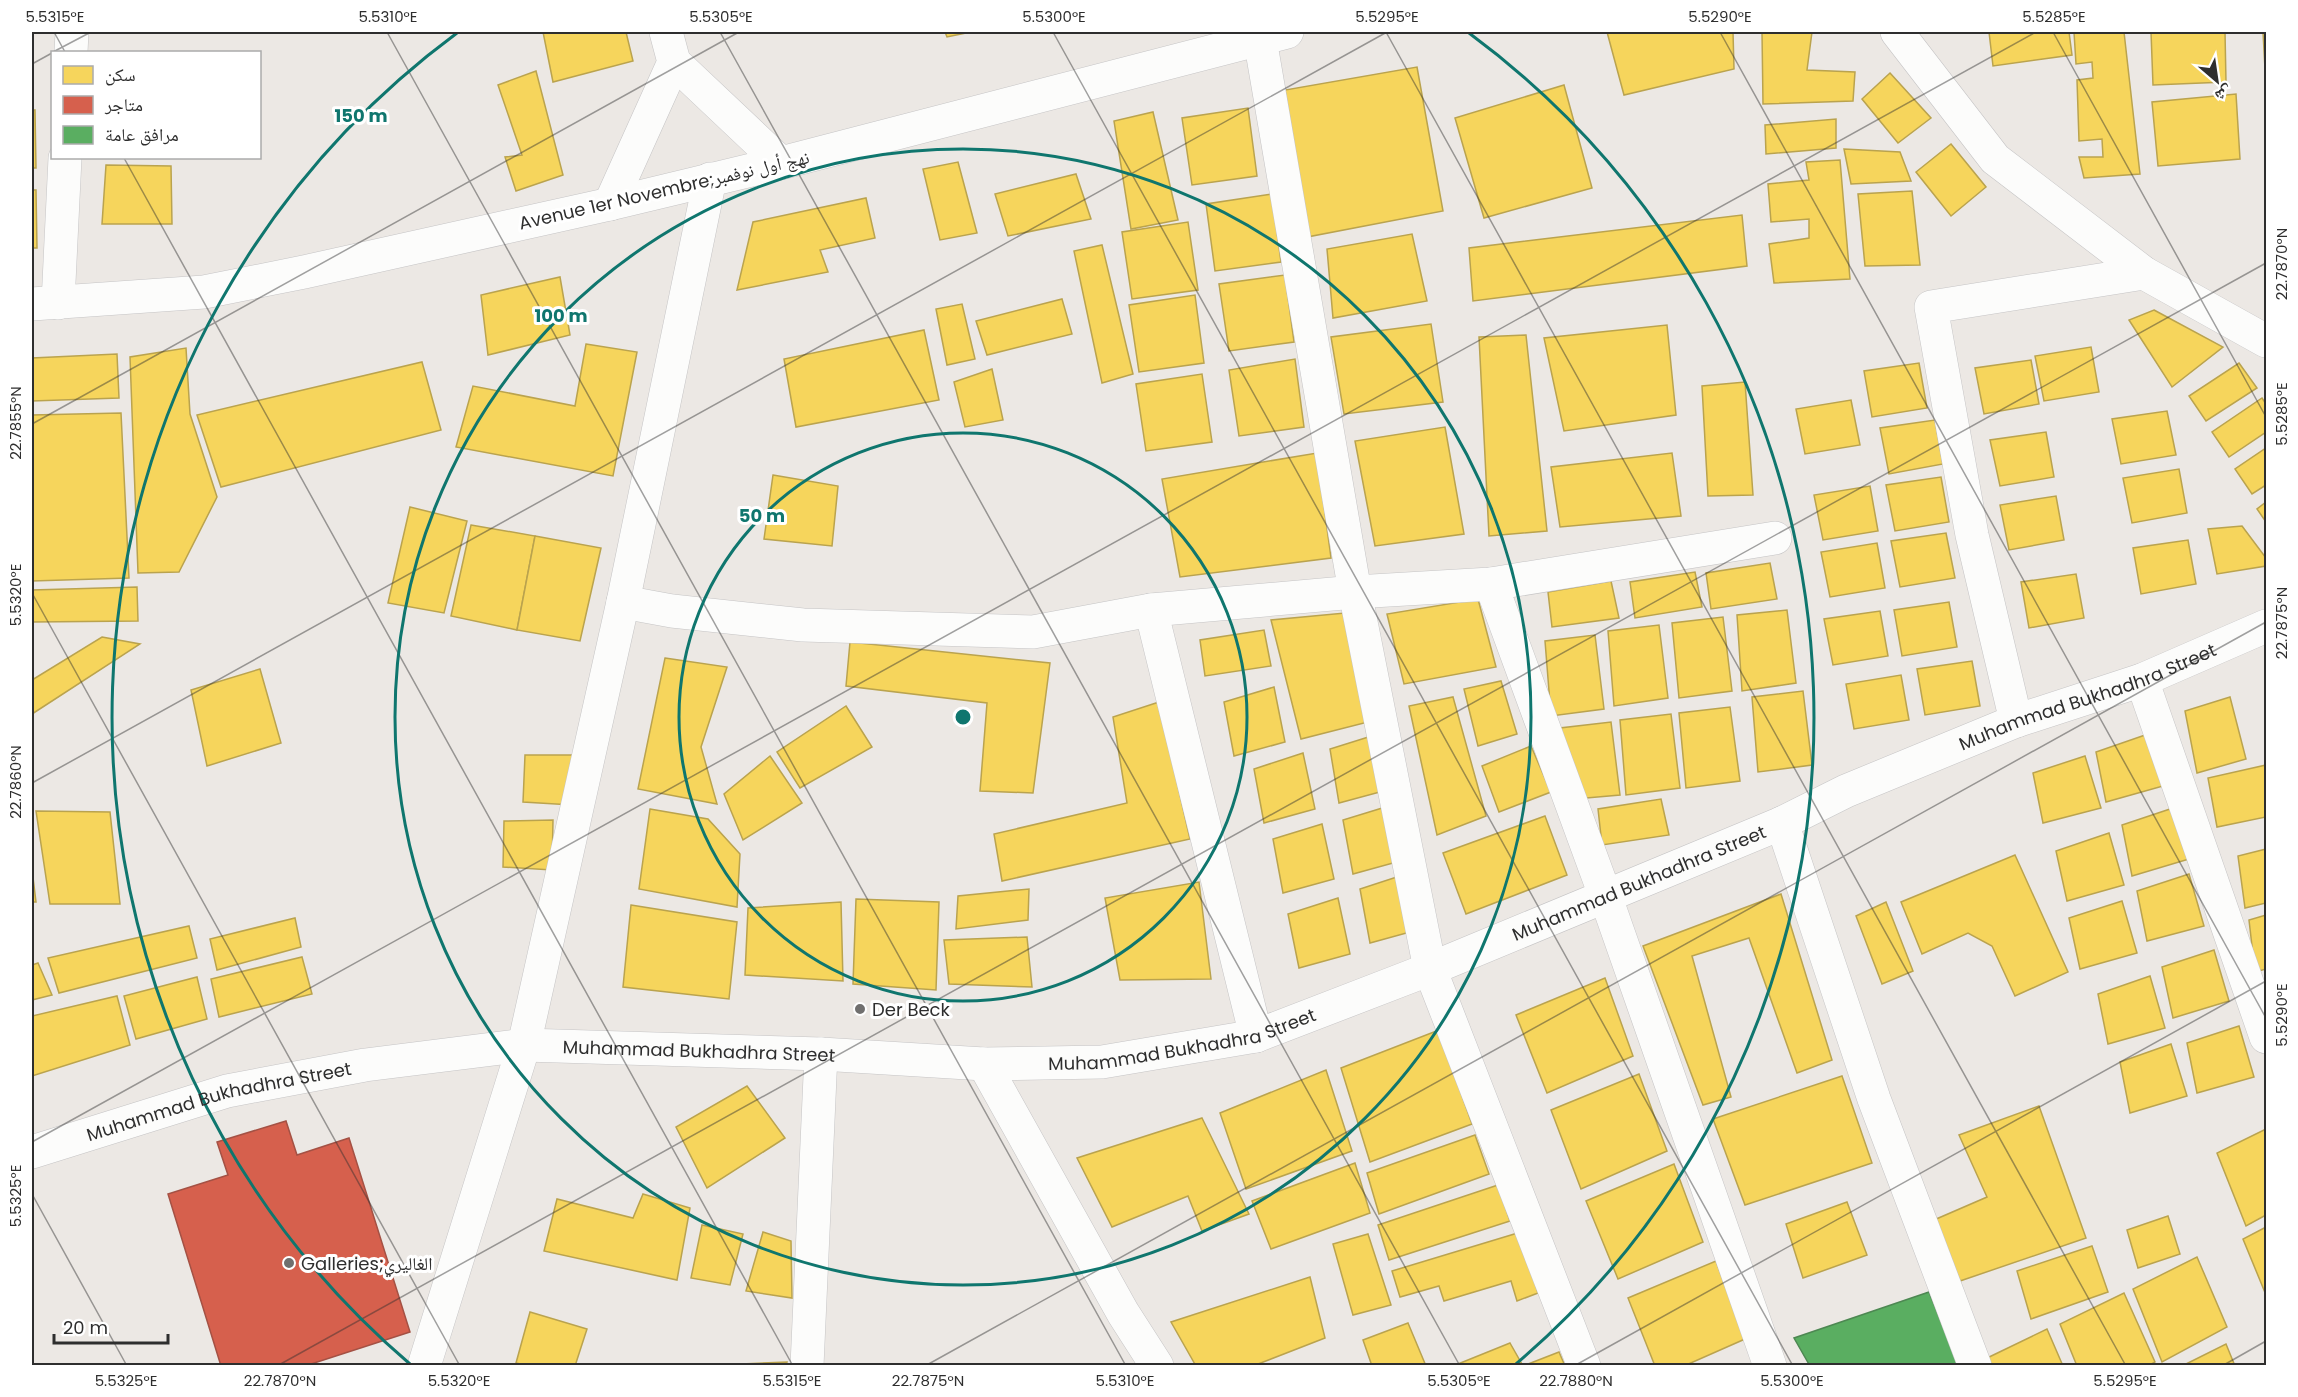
<svg xmlns="http://www.w3.org/2000/svg" width="2298" height="1397" font-family="Poppins,'Noto Naskh Arabic',sans-serif">
  <rect width="100%" height="100%" fill="#ece8e4"/>
  <g fill="#f6d55c" stroke="#baa34e" stroke-width="1.5">
    <path d="M543 32H626L633 61 553 82Z"/>
    <path d="M945 32H971L947 37Z"/>
    <path d="M1607 32H1733L1734 69 1624 95Z"/>
    <path d="M1762 32H1812L1807 70 1855 72 1853 101 1763 104Z"/>
    <path d="M1989 32H2069L2072 55 1993 66Z"/>
    <path d="M2074 32H2124L2140 174 2084 178 2079 157H2103L2102 139 2079 141 2077 80 2093 78 2092 62 2076 64Z"/>
    <path d="M2151 32H2225L2226 82 2153 85Z"/>
    <path d="M2263 32H2266V87Z"/>
    <path d="M1417 67 1443 211 1307 237 1285 90Z"/>
    <path d="M536 71 563 175 516 191 505 157 522 155 498 85Z"/>
    <path d="M1890 73 1931 118 1898 143 1862 99Z"/>
    <path d="M1564 85 1592 188 1484 218 1455 118Z"/>
    <path d="M2236 94 2240 159 2158 166 2152 102Z"/>
    <path d="M1248 108 1257 176 1192 185 1182 118Z"/>
    <path d="M32 110H35L36 168H32Z"/>
    <path d="M1153 112 1178 220 1131 229 1114 121Z"/>
    <path d="M1836 119V148L1766 154 1765 125Z"/>
    <path d="M1951 144 1986 187 1951 216 1916 172Z"/>
    <path d="M1844 149 1900 152 1911 181 1851 184Z"/>
    <path d="M1840 160 1850 279 1774 283 1769 244 1809 238V219L1771 222 1768 184 1809 180 1806 162Z"/>
    <path d="M958 162 977 233 940 240 923 169Z"/>
    <path d="M106 165 171 166 172 224H102Z"/>
    <path d="M1076 174 1091 219 1008 236 995 194Z"/>
    <path d="M32 190H36L37 248H32Z"/>
    <path d="M1912 191 1920 265 1865 266 1858 194Z"/>
    <path d="M1272 194 1281 262 1215 271 1206 204Z"/>
    <path d="M866 198 875 238 820 250 828 272 737 290 753 222Z"/>
    <path d="M1742 215 1747 266 1473 301 1469 248Z"/>
    <path d="M1188 222 1198 290 1132 299 1122 232Z"/>
    <path d="M1412 234 1427 301 1333 318 1327 249Z"/>
    <path d="M1102 245 1133 374 1102 383 1074 251Z"/>
    <path d="M1285 275 1294 342 1229 351 1219 284Z"/>
    <path d="M560 277 570 335 488 355 481 295Z"/>
    <path d="M1195 295 1204 363 1139 372 1129 305Z"/>
    <path d="M1062 299 1072 334 987 355 976 321Z"/>
    <path d="M962 304 975 359 947 365 936 309Z"/>
    <path d="M2154 310 2223 347 2172 387 2129 320Z"/>
    <path d="M1431 324 1443 402 1344 414 1331 337Z"/>
    <path d="M1667 325 1676 415 1564 431 1544 338Z"/>
    <path d="M924 330 939 400 796 427 784 359Z"/>
    <path d="M1526 335 1547 531 1489 536 1479 337Z"/>
    <path d="M586 344 637 352 613 476 456 447 473 386 575 406Z"/>
    <path d="M2091 347 2099 392 2044 401 2035 356Z"/>
    <path d="M186 348 190 414 217 497 179 572 138 573 130 357Z"/>
    <path d="M117 354 119 398 32 401V358Z"/>
    <path d="M1295 359 1304 427 1239 436 1229 370Z"/>
    <path d="M2031 360 2039 404 1984 414 1975 368Z"/>
    <path d="M422 362 441 430 221 487 197 415Z"/>
    <path d="M1919 363 1927 408 1872 417 1864 371Z"/>
    <path d="M2239 363 2257 388 2206 421 2189 396Z"/>
    <path d="M992 369 1003 420 965 427 954 382Z"/>
    <path d="M1202 374 1212 442 1146 451 1136 384Z"/>
    <path d="M1745 382 1753 495 1708 496 1702 386Z"/>
    <path d="M2262 398 2266 404V432L2229 457 2212 432Z"/>
    <path d="M1851 400 1860 445 1805 454 1796 409Z"/>
    <path d="M2167 411 2176 455 2121 464 2112 419Z"/>
    <path d="M121 413 129 578 32 581V415Z"/>
    <path d="M1935 420 1943 464 1889 474 1880 428Z"/>
    <path d="M1445 427 1464 534 1375 546 1355 441Z"/>
    <path d="M2046 432 2054 477 2000 486 1990 440Z"/>
    <path d="M2266 448V485L2252 494 2235 469Z"/>
    <path d="M1317 453 1331 558 1180 577 1162 479Z"/>
    <path d="M1672 453 1681 516 1560 527 1551 467Z"/>
    <path d="M2179 469 2187 513 2132 523 2123 478Z"/>
    <path d="M773 475 838 486 832 546 764 539Z"/>
    <path d="M1941 477 1949 522 1895 531 1886 485Z"/>
    <path d="M1870 486 1878 531 1823 540 1814 495Z"/>
    <path d="M2056 496 2064 540 2009 550 2000 505Z"/>
    <path d="M2266 502V522L2257 509Z"/>
    <path d="M410 507 467 521 444 613 388 603Z"/>
    <path d="M471 525 535 536 517 630 451 616Z"/>
    <path d="M2242 526 2266 558V566L2217 574 2208 529Z"/>
    <path d="M1946 533 1955 578 1900 587 1891 541Z"/>
    <path d="M535 536 601 548 580 641 517 630Z"/>
    <path d="M2188 540 2196 584 2141 594 2133 548Z"/>
    <path d="M1877 543 1885 588 1830 597 1821 552Z"/>
    <path d="M1770 563 1777 599 1711 609 1706 573Z"/>
    <path d="M1695 572 1702 607 1635 618 1630 582Z"/>
    <path d="M2076 574 2084 618 2029 628 2021 582Z"/>
    <path d="M1611 581 1619 618 1552 627 1548 592Z"/>
    <path d="M137 587 138 621 32 622V590Z"/>
    <path d="M1478 599 1496 667 1404 684 1387 614Z"/>
    <path d="M1949 602 1957 647 1902 656 1894 610Z"/>
    <path d="M1787 610 1796 683 1742 691 1737 615Z"/>
    <path d="M1880 611 1888 656 1833 665 1824 619Z"/>
    <path d="M1345 613 1368 722 1301 739 1271 620Z"/>
    <path d="M1723 617 1732 691 1679 698 1672 623Z"/>
    <path d="M1659 625 1668 698 1614 706 1608 631Z"/>
    <path d="M1264 630 1271 666 1205 676 1200 640Z"/>
    <path d="M1595 635 1604 709 1551 716 1545 641Z"/>
    <path d="M102 637 140 644 32 714V680Z"/>
    <path d="M850 642 1050 663 1033 793 980 791 987 703 846 686Z"/>
    <path d="M665 658 727 667 701 747 717 804 638 789Z"/>
    <path d="M1972 661 1980 706 1925 715 1917 669Z"/>
    <path d="M260 669 281 743 207 766 191 690Z"/>
    <path d="M1901 675 1909 720 1854 729 1846 684Z"/>
    <path d="M1501 681 1517 734 1478 746 1464 689Z"/>
    <path d="M1274 687 1285 742 1234 756 1224 702Z"/>
    <path d="M1803 691 1812 765 1758 772 1752 697Z"/>
    <path d="M1453 697 1486 816 1437 835 1409 706Z"/>
    <path d="M2230 697 2246 759 2197 773 2185 711Z"/>
    <path d="M1159 702 1190 839 1002 881 994 834 1127 803 1113 717Z"/>
    <path d="M846 706 872 747 800 788 777 752Z"/>
    <path d="M1730 707 1740 781 1686 788 1679 713Z"/>
    <path d="M1671 714 1680 788 1626 795 1620 720Z"/>
    <path d="M1611 722 1620 795 1575 799 1560 728Z"/>
    <path d="M1378 734 1391 789 1339 803 1330 749Z"/>
    <path d="M2148 734 2163 786 2106 802 2096 752Z"/>
    <path d="M1531 746 1551 792 1499 812 1482 766Z"/>
    <path d="M1303 753 1315 809 1264 823 1254 769Z"/>
    <path d="M525 755H573L572 805 523 802Z"/>
    <path d="M770 756 802 803 743 840 724 794Z"/>
    <path d="M2085 756 2101 808 2043 823 2033 773Z"/>
    <path d="M2266 765V817L2217 827 2208 778Z"/>
    <path d="M1661 799 1669 835 1602 845 1598 809Z"/>
    <path d="M1392 805 1404 860 1353 874 1343 820Z"/>
    <path d="M2173 808 2189 859 2132 876 2122 825Z"/>
    <path d="M650 809 708 819 740 854 737 907 639 889Z"/>
    <path d="M36 811 110 812 120 904H50Z"/>
    <path d="M1545 816 1567 875 1466 914 1443 853Z"/>
    <path d="M553 820 552 870 503 867 504 821Z"/>
    <path d="M1322 824 1334 879 1283 893 1273 839Z"/>
    <path d="M2109 833 2124 885 2067 901 2056 851Z"/>
    <path d="M2266 849V903L2245 908 2238 856Z"/>
    <path d="M2015 855 2068 972 2015 996 1992 946 1968 933 1922 954 1901 902Z"/>
    <path d="M32 869 36 902H32Z"/>
    <path d="M1409 873 1421 929 1370 943 1360 889Z"/>
    <path d="M2189 874 2204 926 2147 941 2137 891Z"/>
    <path d="M1199 882 1211 979 1120 980 1105 898Z"/>
    <path d="M1029 889 1028 920 956 929 958 896Z"/>
    <path d="M1781 894 1832 1060 1797 1073 1749 938 1692 956 1731 1097 1703 1105 1643 946Z"/>
    <path d="M1338 898 1350 954 1299 968 1288 914Z"/>
    <path d="M856 899 939 902 936 990 853 984Z"/>
    <path d="M2122 901 2137 953 2080 969 2069 918Z"/>
    <path d="M841 902 843 981 745 975 748 908Z"/>
    <path d="M1886 902 1913 971 1882 984 1856 916Z"/>
    <path d="M631 905 737 922 729 999 623 987Z"/>
    <path d="M2266 915V969L2255 972 2249 920Z"/>
    <path d="M295 918 301 947 217 970 210 939Z"/>
    <path d="M189 926 197 958 59 993 48 958Z"/>
    <path d="M1027 937 1032 987 949 984 944 940Z"/>
    <path d="M2214 950 2229 1001 2173 1018 2162 967Z"/>
    <path d="M302 957 312 994 219 1017 211 979Z"/>
    <path d="M38 963 52 995 32 1000V965Z"/>
    <path d="M2150 976 2165 1028 2108 1044 2098 994Z"/>
    <path d="M197 977 207 1019 136 1039 124 996Z"/>
    <path d="M1605 978 1633 1056 1547 1093 1516 1015Z"/>
    <path d="M117 996 130 1045 32 1076V1016Z"/>
    <path d="M2239 1026 2254 1077 2197 1093 2187 1043Z"/>
    <path d="M1439 1030 1472 1124 1370 1162 1341 1068Z"/>
    <path d="M2171 1044 2187 1096 2130 1113 2120 1062Z"/>
    <path d="M1326 1070 1352 1151 1246 1189 1220 1113Z"/>
    <path d="M1639 1074 1667 1151 1581 1189 1551 1110Z"/>
    <path d="M1842 1076 1872 1163 1745 1205 1713 1119Z"/>
    <path d="M747 1086 785 1138 707 1188 676 1127Z"/>
    <path d="M2039 1106 2086 1238 1960 1281 1934 1220 1987 1197 1959 1135Z"/>
    <path d="M1202 1118 1249 1214 1202 1231 1188 1196 1112 1227 1077 1158Z"/>
    <path d="M2266 1129V1215L2246 1226 2217 1153Z"/>
    <path d="M1475 1135 1489 1174 1379 1214 1367 1173Z"/>
    <path d="M1355 1163 1370 1213 1271 1249 1252 1201Z"/>
    <path d="M1674 1164 1703 1242 1618 1279 1586 1201Z"/>
    <path d="M1498 1185 1510 1221 1389 1260 1378 1225Z"/>
    <path d="M643 1194 690 1208 677 1280 544 1251 557 1199 633 1218Z"/>
    <path d="M1847 1202 1867 1255 1803 1278 1786 1224Z"/>
    <path d="M2168 1216 2180 1254 2138 1268 2127 1230Z"/>
    <path d="M702 1225 743 1234 730 1285 691 1278Z"/>
    <path d="M2266 1227V1295L2243 1239Z"/>
    <path d="M763 1232 791 1241 792 1298 746 1291Z"/>
    <path d="M1521 1232 1538 1293 1517 1301 1511 1281 1444 1301 1439 1286 1400 1297 1392 1271Z"/>
    <path d="M1368 1234 1391 1305 1353 1315 1333 1244Z"/>
    <path d="M2092 1246 2108 1292 2031 1319 2017 1271Z"/>
    <path d="M2197 1257 2227 1327 2162 1362 2133 1289Z"/>
    <path d="M1716 1261 1745 1339 1684 1366H1655L1628 1298Z"/>
    <path d="M1310 1277 1325 1338 1253 1366H1196L1171 1322Z"/>
    <path d="M2124 1293 2155 1362 2148 1366H2077L2060 1324Z"/>
    <path d="M530 1312 587 1329 575 1366H529L516 1363Z"/>
    <path d="M1408 1323 1426 1366H1372L1363 1340Z"/>
    <path d="M2047 1329 2063 1366H1985L1983 1360Z"/>
    <path d="M1510 1343 1523 1366H1453Z"/>
    <path d="M2226 1344 2235 1366H2182Z"/>
    <path d="M1559 1352 1565 1366H1523Z"/>
    <path d="M787 1362 786 1366H719V1365Z"/>
  </g>
  <path fill="#d6604d" stroke="#a45144" stroke-width="1.5" d="M286 1121 297 1155 349 1138 410 1332 305 1366H221L168 1194 228 1175 217 1142Z"/>
  <path fill="#5aae61" stroke="#4d8852" stroke-width="1.5" d="M1929 1292 1959 1366H1810L1794 1338Z"/>
  <g fill="none" stroke-linecap="round" stroke-linejoin="round">
    <g stroke="#c5c4c5" stroke-width="34">
      <g id="street">
        <path d="M1260 39 1355 592 1430 969 1584 1366"/>
        <path d="M71 52 72 32"/>
        <path d="M674 62 781 163"/>
        <path d="M610 204 674 62 666 32"/>
        <path d="M58 303 65 158"/>
        <path d="M1491 584 1605 895 1770 1366"/>
        <path d="M623 602 672 611 803 625 1033 632 1151 610 1355 592 1491 584 1775 538"/>
        <path d="M1151 610 1256 1036"/>
        <path d="M2142 680 2266 1037"/>
        <path d="M2016 721 1972 535 1931 307 2144 273"/>
        <path d="M1782 823 1874 1099 1975 1366"/>
        <path d="M984 1064 1123 1313 1157 1366"/>
        <path d="M807 1366 821 1054"/>
      </g>
    </g>
    <g stroke="#c5c4c5" stroke-width="34">
      <g id="secondary">
        <path d="M1897 32 1995 159 2144 273 2266 341"/>
        <path d="M32 304 204 292 304 272 610 204 781 163 1287 32"/>
        <path id="s1" d="M32 1152 227 1091 365 1065 524 1045 821 1054 984 1064 1102 1062 1256 1036 1430 969 1782 823 1846 791 2016 721 2142 680 2266 626"/>
        <path d="M424 1366 524 1045 623 602 710 179"/>
      </g>
    </g>
    <use href="#street" stroke="#fcfcfb" stroke-width="33"/>
    <use href="#secondary" stroke="#fcfcfb" stroke-width="33"/>
  </g>
  <path fill="none" stroke="#2e2e2e" stroke-width="1.5" stroke-opacity="0.45" d="M54 32 65 52M387 32 1126 1366M720 32 1460 1366M1053 32 1793 1366M1386 32 2126 1366M1720 32 2266 1018M2053 32 2266 417M53 52 91 32M32 64 52 53M124 158 793 1366M32 424 739 32M32 593 460 1366M32 783 1387 32M32 1142 2036 32M32 1194 127 1366M277 1366 2266 263M925 1366 2266 622M1574 1366 2266 981M2222 1366 2266 1341"/>
  <g fill="none" stroke="#0f766e" stroke-width="3">
    <circle cx="963" cy="717" r="284"/>
    <circle cx="963" cy="717" r="568"/>
    <path d="M410 1364A851 851 0 0 1 457 33M1469 33A851 851 0 0 1 1516 1364"/>
  </g>
  <g fill="#706f6e" stroke="#fff" stroke-width="2">
    <circle cx="860" cy="1009" r="6"/>
    <circle cx="289" cy="1263" r="6"/>
  </g>
  <g text-anchor="middle" dominant-baseline="central" stroke-width="6" stroke-linejoin="round" paint-order="stroke">
    <g font-size="18" fill="#2e2e2e" stroke="#fff">
      <text transform="translate(664 190) rotate(-13)">Avenue 1er Novembre;نهج أول نوفمبر</text>
      <text stroke="none"><textPath href="#s1" startOffset="2138">Muhammad Bukhadhra Street</textPath></text>
      <text stroke="none"><textPath href="#s1" startOffset="1652">Muhammad Bukhadhra Street</textPath></text>
      <text stroke="none"><textPath href="#s1" startOffset="1166">Muhammad Bukhadhra Street</textPath></text>
      <text stroke="none"><textPath href="#s1" startOffset="680">Muhammad Bukhadhra Street</textPath></text>
      <text stroke="none"><textPath href="#s1" startOffset="194">Muhammad Bukhadhra Street</textPath></text>
    </g>
    <g font-size="18" fill="#2e2e2e" stroke="#fff" text-anchor="start">
      <text x="872" y="1009">Der Beck</text>
      <text x="301" y="1263">Galleries;الغاليري</text>
    </g>
  </g>
  <circle cx="963" cy="717" r="9" fill="#0f766e" stroke="#fff" stroke-width="3"/>
  <g font-size="18" text-anchor="middle" font-weight="bold" fill="#0f766e" stroke="#fff" stroke-width="6" stroke-linejoin="round" paint-order="stroke">
    <text x="361" y="122">150 m</text>
    <text x="561" y="322">100 m</text>
    <text x="762" y="522">50 m</text>
  </g>
  <rect width="2298" height="1397" fill="none" stroke="#ffffff" stroke-width="66"/>
  <rect x="51" y="51" width="210" height="108" fill="#ffffff" stroke="#ababab" stroke-width="1.5"/>
  <rect x="63" y="66" width="30" height="18" fill="#f6d55c" stroke="#ababab" stroke-width="1.5"/>
  <text x="105" y="81" font-size="18" fill="#2e2e2e">سكن</text>
  <rect x="63" y="96" width="30" height="18" fill="#d6604d" stroke="#ababab" stroke-width="1.5"/>
  <text x="105" y="111" font-size="18" fill="#2e2e2e">متاجر</text>
  <rect x="63" y="126" width="30" height="18" fill="#5aae61" stroke="#ababab" stroke-width="1.5"/>
  <text x="105" y="141" font-size="18" fill="#2e2e2e">مرافق عامة</text>
  <g transform="translate(2217 81) rotate(151)" stroke="#ffffff" stroke-width="4.5" paint-order="stroke">
  <path d="M0-4.5L10 22L0 15L-10 22Z" fill="#2e2e2e"/>
  <text y="-9" font-size="16" font-weight="bold" text-anchor="middle" fill="#2e2e2e">ش</text>
  </g>
  <path d="M54 1334v9h114v-9" fill="none" stroke="#2e2e2e" stroke-width="3"/>
  <text x="63" y="1334" font-size="18" fill="#2e2e2e" stroke="#ffffff" stroke-width="4.5" paint-order="stroke">20 m</text>
  <rect x="33" y="33" width="2232" height="1331" fill="none" stroke="#2e2e2e" stroke-width="2"/>
  <g font-size="15" text-anchor="middle" fill="#2e2e2e">
    <text x="55" y="22">5.5315°E</text>
    <text x="388" y="22">5.5310°E</text>
    <text x="721" y="22">5.5305°E</text>
    <text x="1054" y="22">5.5300°E</text>
    <text x="1387" y="22">5.5295°E</text>
    <text x="1720" y="22">5.5290°E</text>
    <text x="2054" y="22">5.5285°E</text>
    <text transform="translate(2282 264) rotate(-90)" y="5">22.7870°N</text>
    <text transform="translate(2282 414) rotate(-90)" y="5">5.5285°E</text>
    <text transform="translate(16 423) rotate(-90)" y="5">22.7855°N</text>
    <text transform="translate(16 595) rotate(-90)" y="5">5.5320°E</text>
    <text transform="translate(2282 623) rotate(-90)" y="5">22.7875°N</text>
    <text transform="translate(16 782) rotate(-90)" y="5">22.7860°N</text>
    <text transform="translate(2282 1015) rotate(-90)" y="5">5.5290°E</text>
    <text transform="translate(16 1196) rotate(-90)" y="5">5.5325°E</text>
    <text x="126" y="1386">5.5325°E</text>
    <text x="280" y="1386">22.7870°N</text>
    <text x="459" y="1386">5.5320°E</text>
    <text x="792" y="1386">5.5315°E</text>
    <text x="928" y="1386">22.7875°N</text>
    <text x="1125" y="1386">5.5310°E</text>
    <text x="1459" y="1386">5.5305°E</text>
    <text x="1576" y="1386">22.7880°N</text>
    <text x="1792" y="1386">5.5300°E</text>
    <text x="2125" y="1386">5.5295°E</text>
  </g>
</svg>
